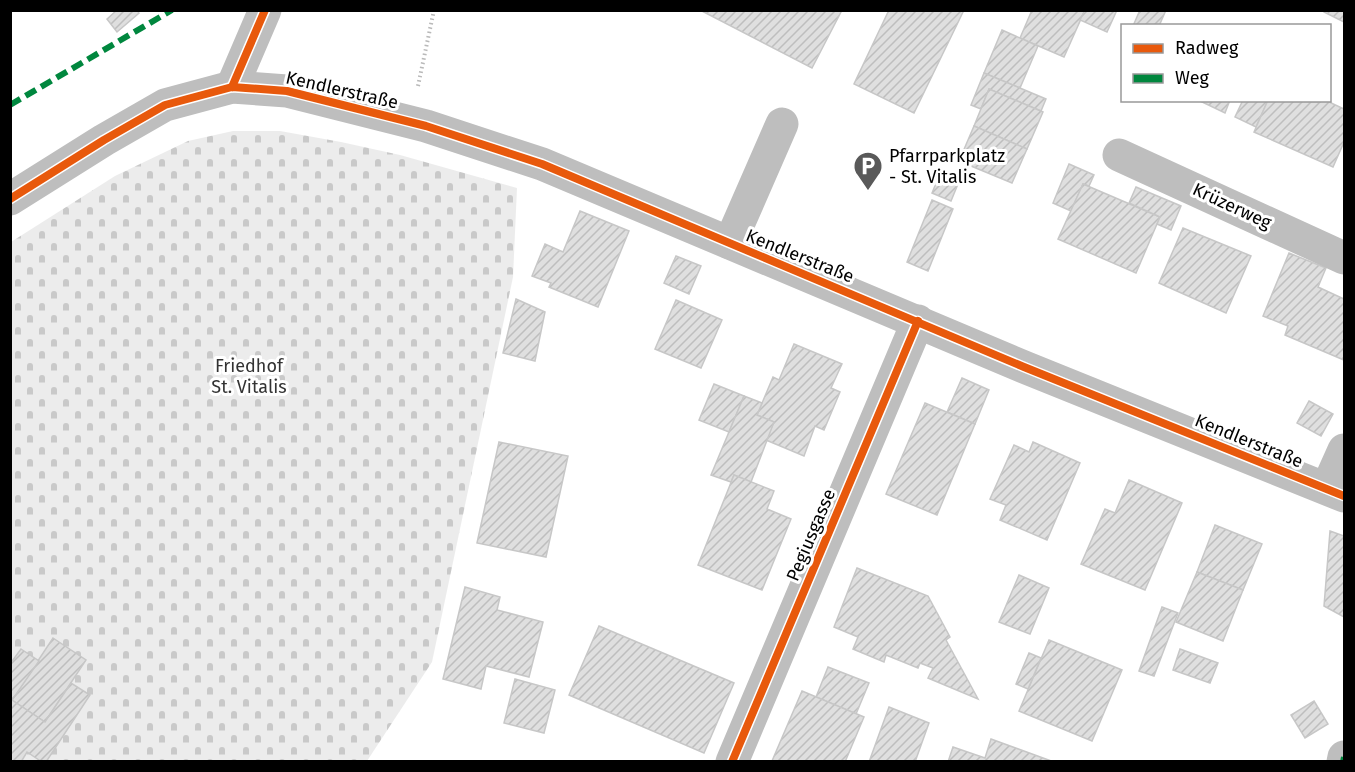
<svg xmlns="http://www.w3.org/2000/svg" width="1355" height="772" font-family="'Fira Sans',sans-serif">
  <defs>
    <pattern id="cemetery-stones" width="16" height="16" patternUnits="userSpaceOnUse" patternTransform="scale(1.5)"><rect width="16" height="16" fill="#ececec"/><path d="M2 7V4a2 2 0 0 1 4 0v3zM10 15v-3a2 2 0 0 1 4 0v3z" fill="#c9c9c9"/></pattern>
    <pattern id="building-hatch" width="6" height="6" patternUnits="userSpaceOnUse" patternTransform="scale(1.5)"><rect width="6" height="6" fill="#dfdfdf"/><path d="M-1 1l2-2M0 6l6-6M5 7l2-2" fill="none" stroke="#bebebe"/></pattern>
  </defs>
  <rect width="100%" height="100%" fill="#fff"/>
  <path fill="url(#cemetery-stones)" d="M233 131H280L341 142 400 155 517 188 513 277 432 662 367 761 11 762V242L115 176 188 141Z"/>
  <g fill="url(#building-hatch)" stroke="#c7c7c7" stroke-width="1.5">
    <path d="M117 10H137L139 13 117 32 107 19Z"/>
    <path d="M700 10H842L812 68Z"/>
    <path d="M889 10H964L914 113 854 84Z"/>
    <path d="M1032 10H1085L1064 57 1020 38Z"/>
    <path d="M1085 10H1117L1107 32 1080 20Z"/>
    <path d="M1140 10H1166L1159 26H1133Z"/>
    <path d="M1324 10H1344V22L1324 12Z"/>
    <path d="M1002 30 1038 46 1020 88 984 73Z"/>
    <path d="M984 73 1046 99 1041 111 989 89 981 109 971 105Z"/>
    <path d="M989 89 1043 112 1027 149 974 126Z"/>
    <path d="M1198 100H1230L1225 113Z"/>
    <path d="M1243 100H1268L1256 127 1235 117Z"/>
    <path d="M1268 100 1319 102 1325 100 1344 109V142L1333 167 1254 132Z"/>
    <path d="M974 126 1027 149 1012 183 959 161Z"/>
    <path d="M1069 164 1094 175 1089 186 1083 184 1071 211 1053 203Z"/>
    <path d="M939 176 958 184 951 201 932 193Z"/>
    <path d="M1083 184 1160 217 1136 273 1058 239Z"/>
    <path d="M1136 187 1181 206 1171 230 1157 224 1160 217 1129 203Z"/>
    <path d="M932 200 953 209 928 271 907 262Z"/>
    <path d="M580 211 629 231 598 307 549 287 551 283 532 276 545 244 563 252Z"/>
    <path d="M1183 228 1251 256 1226 313 1159 283Z"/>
    <path d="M1289 253 1326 268 1318 287 1344 299V360L1285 335 1288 326 1263 316Z"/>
    <path d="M676 256 701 266 689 294 664 283Z"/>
    <path d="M516 299 545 312 535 361 503 353Z"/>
    <path d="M676 300 722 320 701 368 655 349Z"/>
    <path d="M794 344 842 364 831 388 840 392 824 430 815 426 804 456 766 440 774 422 757 415 773 377 779 380Z"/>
    <path d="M962 378 989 390 975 424 947 412Z"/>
    <path d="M714 384 744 396 729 432 699 420Z"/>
    <path d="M744 396 762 403 757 415 774 422 751 482 734 475 731 482 711 475Z"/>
    <path d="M1309 401 1333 414 1321 436 1297 423Z"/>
    <path d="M925 403 975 424 937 515 886 494Z"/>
    <path d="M499 442 568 456 546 557 477 543Z"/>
    <path d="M1033 442 1080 463 1047 540 1000 520 1006 505 990 499 1014 445 1029 452Z"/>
    <path d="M734 475 774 491 767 509 791 519 762 590 698 565Z"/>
    <path d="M1129 480 1182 503 1145 590 1081 564 1105 509 1115 513Z"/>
    <path d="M1215 525 1262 544 1243 590 1197 572Z"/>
    <path d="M1330 531 1344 536V617L1324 606Z"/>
    <path d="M857 568 928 596 950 637 946 640 978 699 928 678 933 668 920 663 918 668 886 655 884 662 853 649 858 637 834 627Z"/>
    <path d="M1197 572 1243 590 1223 641 1176 622Z"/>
    <path d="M1019 575 1049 588 1030 634 999 622Z"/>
    <path d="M465 587 500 597 497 610 543 622 529 677 486 666 481 689 443 679Z"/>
    <path d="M1162 607 1178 613 1154 676 1139 671Z"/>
    <path d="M599 626 734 683 704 753 569 695Z"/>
    <path d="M53 638 86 660 45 722 12 700Z"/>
    <path d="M1049 640 1122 670 1092 741 1019 711Z"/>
    <path d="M21 649 39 661 12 700 45 722 71 683 90 695 46 762H42L27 752 21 762H10V664Z"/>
    <path d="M1180 649 1218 663 1210 683 1173 670Z"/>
    <path d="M1029 653 1041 658 1028 689 1016 684Z"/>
    <path d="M828 667 869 683 856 714 816 697Z"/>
    <path d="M515 679 555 690 544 733 504 723Z"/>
    <path d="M802 691 864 717 845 762 772 761Z"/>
    <path d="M1314 701 1328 724 1305 738 1291 715Z"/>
    <path d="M889 707 929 723 915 762H869Z"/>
    <path d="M991 739 1054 762H948L953 747 985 758Z"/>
  </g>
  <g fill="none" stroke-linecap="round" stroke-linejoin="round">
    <path stroke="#b9b9b9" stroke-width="4" stroke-dasharray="1.5 3" stroke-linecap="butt" d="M418 86 434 10"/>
    <g stroke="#bebebe" stroke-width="33">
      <path d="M232 87 265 10"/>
      <path d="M1119 155 1344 258"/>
      <path d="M10 199 104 140 165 105 232 87 287 91 426 126 542 164 1024 367 1344 496"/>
      <path d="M730 243 782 124"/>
      <path d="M1327 488 1344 450"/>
      <path d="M732 762 918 321"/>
      <path d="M1343 762 1344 757"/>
    </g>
    <g stroke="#00873e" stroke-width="6" stroke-dasharray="12 6" stroke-linecap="butt">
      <path d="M10 105 172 10"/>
      <path d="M1343 762 1344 757"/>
    </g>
    <g stroke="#fff" stroke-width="11">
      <g id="cycleway">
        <path d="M232 87 265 10"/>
        <path d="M10 199 104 140 165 105 232 87 287 91 426 126 542 164 1024 367 1344 496"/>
        <path d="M732 762 918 321"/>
      </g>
    </g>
    <use href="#cycleway" stroke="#e8590c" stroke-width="8"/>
  </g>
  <defs>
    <g id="parking-pin" transform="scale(1.5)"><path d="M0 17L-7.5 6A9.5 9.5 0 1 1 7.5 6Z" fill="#595959" stroke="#fff"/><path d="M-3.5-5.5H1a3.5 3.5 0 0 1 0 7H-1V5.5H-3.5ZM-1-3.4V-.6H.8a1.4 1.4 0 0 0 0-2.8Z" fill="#fff"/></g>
  </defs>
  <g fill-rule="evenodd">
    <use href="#parking-pin" x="868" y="166"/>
  </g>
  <g text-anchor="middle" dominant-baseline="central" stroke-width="6" stroke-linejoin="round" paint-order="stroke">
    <g font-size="18" fill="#000" stroke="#fff">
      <text transform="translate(342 90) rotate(13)">Kendlerstraße</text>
      <text transform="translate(1232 206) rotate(25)">Krüzerweg</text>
      <text transform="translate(800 256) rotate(22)">Kendlerstraße</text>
      <text transform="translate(1249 441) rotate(22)">Kendlerstraße</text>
      <text transform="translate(811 535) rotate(-67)">Pegiusgasse</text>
    </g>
    <g font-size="18" fill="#000" stroke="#fff" text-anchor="start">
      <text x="889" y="156">Pfarrparkplatz<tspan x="889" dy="21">- St. Vitalis</tspan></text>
    </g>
    <g font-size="18" fill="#333" stroke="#fff">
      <text x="249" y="366">Friedhof<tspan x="249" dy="21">St. Vitalis</tspan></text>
    </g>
  </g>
  <rect width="1355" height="772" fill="none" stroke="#000000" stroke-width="24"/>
  <rect x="1121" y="24" width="210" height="78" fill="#ffffff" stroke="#999999" stroke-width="1.5"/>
  <rect x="1133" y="44" width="30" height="9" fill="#e8590c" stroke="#999999" stroke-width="1.5"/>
  <text x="1175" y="54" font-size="18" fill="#000000">Radweg</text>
  <rect x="1133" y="74" width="30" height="9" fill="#00873e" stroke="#999999" stroke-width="1.5"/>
  <text x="1175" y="84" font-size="18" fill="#000000">Weg</text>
</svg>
